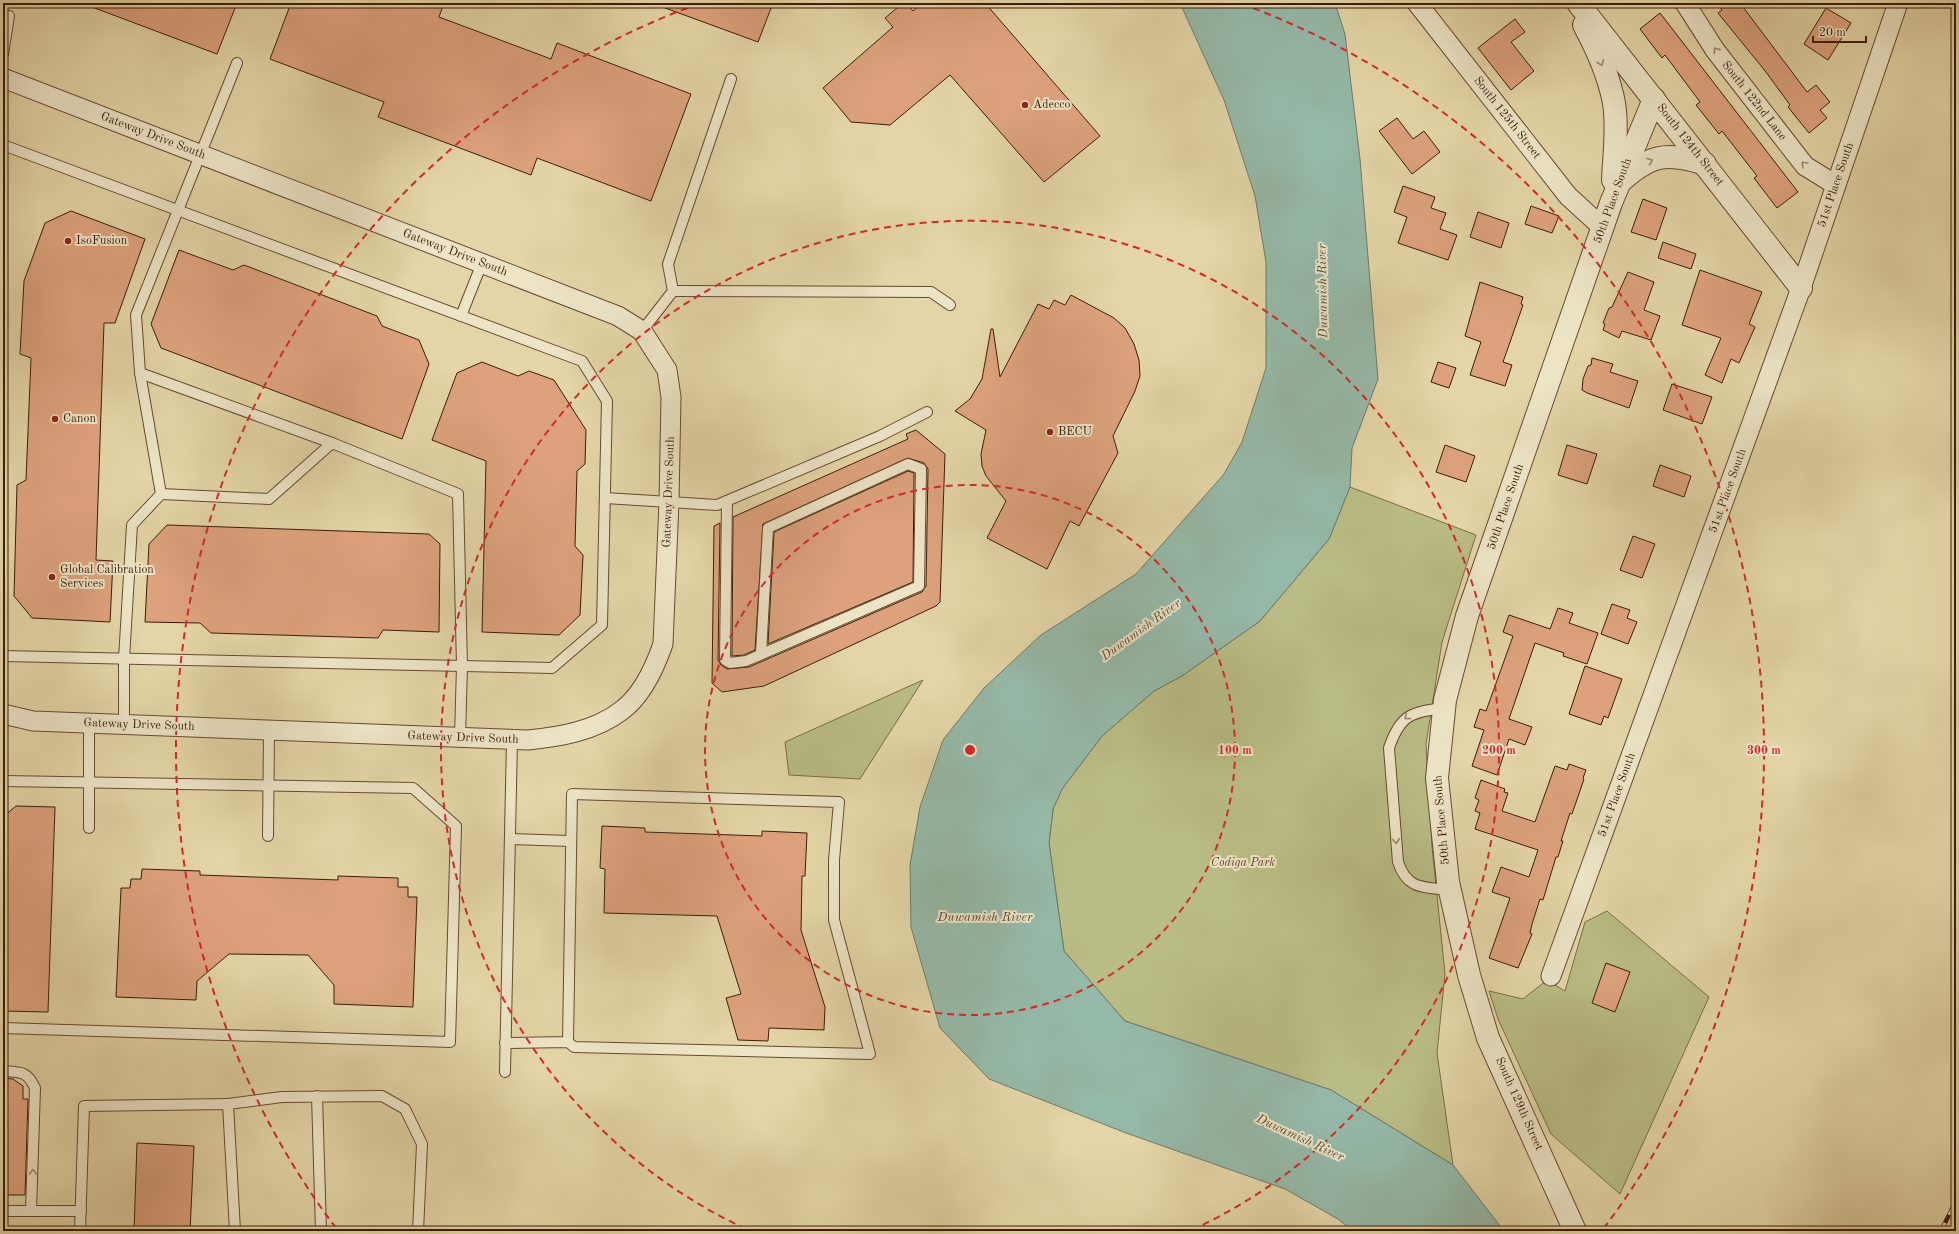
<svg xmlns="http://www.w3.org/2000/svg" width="1959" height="1234" font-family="'Old Standard TT',serif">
  <rect width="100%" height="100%" fill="#e3d5a7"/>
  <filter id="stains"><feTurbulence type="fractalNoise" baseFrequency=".005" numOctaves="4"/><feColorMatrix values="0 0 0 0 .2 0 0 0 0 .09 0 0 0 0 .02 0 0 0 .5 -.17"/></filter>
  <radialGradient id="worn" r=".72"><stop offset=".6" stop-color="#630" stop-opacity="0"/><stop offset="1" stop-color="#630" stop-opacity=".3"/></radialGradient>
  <g fill="#b9bc84" stroke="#7a6c46">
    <path d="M1350 487 1476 535 1442 642 1426 744 1432 847 1445 974 1437 1053 1453 1165 1331 1090 1125 1021 1064 951 1049 843 1053 809 1062 789 1102 736 1154 691 1182 676 1260 621 1329 539Z"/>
    <path d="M923 680 860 779 789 775 785 742Z"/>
    <path d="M1607 911 1709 997 1620 1194 1551 1134 1498 1019 1489 991 1523 999 1547 980 1565 991 1585 922Z"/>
  </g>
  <path fill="#95b9a8" stroke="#717a68" d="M1180 3H1335L1345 34 1360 159 1378 379 1352 448 1350 487 1329 539 1260 621 1182 676 1154 691 1102 736 1062 789 1053 809 1049 843 1064 951 1125 1021 1331 1090 1453 1165 1504 1231H1353L1338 1219 1285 1189 1126 1133 989 1079 940 1028 911 927 910 865 920 807 943 740 984 688 1041 635 1136 574 1224 474 1242 442 1266 368V262L1255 196 1224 100Z"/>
  <g fill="#dda27d" stroke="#3c1c08">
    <path d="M85 3H237L217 54 84 4Z"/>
    <path d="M291 3H444L439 17 551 59 557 43 691 94 651 201 537 158 531 175 378 117 384 102 270 59Z"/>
    <path d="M657 3H773L758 42 657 5Z"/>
    <path d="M903 3H906L913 11 922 3H985L1100 136 1044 182 950 75 890 125 851 122 823 88 893 27 885 18Z"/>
    <path d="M1717 3H1740L1807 92 1816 85 1830 102 1820 110 1827 118 1809 133 1788 107 1790 105 1766 72 1718 13 1722 10Z"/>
    <path d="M1826 8 1851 23 1828 60 1804 44Z"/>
    <path d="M1660 13 1798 192 1777 208 1754 178 1757 176 1722 131 1719 134 1696 105 1700 102 1665 55 1662 58 1640 29Z"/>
    <path d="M1515 19 1525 32 1511 42 1534 71 1511 90 1478 48Z"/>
    <path d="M1397 118 1413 139 1424 131 1440 152 1412 174 1379 131Z"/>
    <path d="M1403 186 1435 197 1431 208 1446 213 1440 229 1457 235 1448 260 1398 243 1407 217 1394 212Z"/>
    <path d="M1643 199 1667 208 1656 240 1631 232Z"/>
    <path d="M1531 206 1559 216 1552 233 1525 224Z"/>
    <path d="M71 211 145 239 115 323H104L96 560 113 561 110 622 32 618 14 596 17 485 26 480 31 358 20 354 24 281 45 223Z"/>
    <path d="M1478 212 1509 223 1501 248 1470 237Z"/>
    <path d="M1663 242 1696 254 1691 269 1658 258Z"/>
    <path d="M179 250 233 270 244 265 377 316 382 326 419 340 429 364 402 439 161 348 151 324Z"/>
    <path d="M1700 270 1762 292 1749 324 1755 327 1739 363 1731 359 1722 383 1705 375 1721 338 1682 325Z"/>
    <path d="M1628 272 1654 282 1644 310 1660 316 1651 340 1622 331 1619 338 1603 330 1605 324 1603 323 1609 308 1612 307Z"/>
    <path d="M1480 282 1523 297 1521 304 1523 305 1503 362 1512 365 1505 386 1470 375 1481 342 1465 336Z"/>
    <path d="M1071 295 1114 318 1125 328 1134 344 1139 360 1140 376 1135 391 1113 436 1118 453 1079 526 1070 521 1047 569 987 538 1006 501 986 476 982 466 981 454 986 430 955 411 970 399 982 379 991 329H993L1000 377 1038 304 1049 309 1054 300 1065 305Z"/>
    <path d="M1592 358 1613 364 1610 372 1638 381 1629 408 1587 393 1582 390 1583 379 1588 366 1591 365Z"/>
    <path d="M482 362 518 376 529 371 554 380 586 430 585 464 577 471 575 546 583 555 580 615 559 635 482 632 486 461 432 440 457 373Z"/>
    <path d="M1438 362 1456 368 1449 388 1431 382Z"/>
    <path d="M1672 384 1712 397 1702 424 1663 410Z"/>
    <path d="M916 430 945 454 940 602 936 606 764 686 722 692 712 683 714 526 720 523 718 660 721 665 727 669 749 667 922 592 926 586 928 469 924 463 908 458 763 524 755 650 744 655 732 656 733 517 908 439 906 434Z"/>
    <path d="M1445 445 1475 456 1466 482 1436 472Z"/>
    <path d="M1567 445 1597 454 1587 484 1558 475Z"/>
    <path d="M1660 465 1691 476 1684 497 1653 486Z"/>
    <path d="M908 471 914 473 913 582 768 644 774 532Z"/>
    <path d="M167 525 429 534 440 544 439 632 383 630 378 638 211 633 200 623 145 622 149 544Z"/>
    <path d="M1633 536 1655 544 1642 578 1620 570Z"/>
    <path d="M1612 604 1630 610 1627 618 1637 622 1628 644 1601 634Z"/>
    <path d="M1558 608 1573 613 1569 623 1598 633 1587 664 1563 656 1564 653 1535 643 1509 719 1532 727 1525 745 1509 739 1497 775 1472 766 1484 730 1474 727 1480 709 1486 711 1513 636 1503 632 1509 615 1550 629Z"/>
    <path d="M1585 666 1622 679 1608 718 1604 716 1601 725 1569 714Z"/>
    <path d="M1569 764 1586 770 1583 778 1584 779 1572 814 1570 813 1561 841H1563L1558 857H1556L1543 900 1540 899 1532 924 1530 933 1532 934 1518 968 1489 958 1510 898 1492 892 1501 867 1529 877 1538 850 1475 829 1480 813 1475 811 1479 800 1475 798 1481 780 1505 789 1504 792 1508 793 1502 811 1535 822 1555 766 1567 770Z"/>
    <path d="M16 806 55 807 48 1012 3 1011V817Z"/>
    <path d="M602 826 645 828V832L762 836V831L807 833 805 876H802L801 930 825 1007 824 1030 769 1028 768 1041 738 1040 726 998 741 994 717 916 604 913 605 869 600 868Z"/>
    <path d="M142 869 200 871V875L338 880V876L398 878V887H408V897H417L413 1007 334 1004V985L308 955 229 954 197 981 196 1000 116 997 121 888H130L131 879H141Z"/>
    <path d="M1606 963 1630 972 1615 1012 1592 1003Z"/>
    <path d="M3 1078 13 1079 23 1086V1099H28L25 1195H3Z"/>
    <path d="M137 1143 194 1146 190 1231H134Z"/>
  </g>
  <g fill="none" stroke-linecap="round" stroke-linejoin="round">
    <g stroke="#664a30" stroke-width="12">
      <g id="service">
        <path d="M3 54 9 16"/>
        <path d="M3 145 582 361 607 401 602 625 552 668 3 656"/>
        <path d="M673 291 931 292 950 305"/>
        <path d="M461 316 482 263"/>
        <path d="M642 331 673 291 668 264 731 79"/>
        <path d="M140 373 332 443"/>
        <path d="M161 494 140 373 136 315 237 63"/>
        <path d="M605 498 717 505 880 436 927 412"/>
        <path d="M727 501 725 660 730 663 746 661 919 586 921 469 908 464 768 528 761 654"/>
        <path d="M1444 708C1411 712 1400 715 1389 748L1398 862C1407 890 1424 887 1450 890"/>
        <path d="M89 723V828"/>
        <path d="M124 724V659L132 525 161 494 269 499 332 443 458 494 462 666 460 737"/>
        <path d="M3 781 413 788 456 826 450 1042 3 1028"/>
        <path d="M268 836 269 731"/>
        <path d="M510 839 571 841"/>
        <path d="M505 1043 568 1042 574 1047 870 1054 834 920V860L839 802 572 794 568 1042"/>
        <path d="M3 1071C21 1072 27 1071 35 1088L31 1211"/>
        <path d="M505 1072 512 739"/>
        <path d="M317 1096 321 1231"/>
        <path d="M228 1104 282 1097 382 1096 405 1109 422 1144 418 1231"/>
        <path d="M3 1211H81"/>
        <path d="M80 1231 84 1106 228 1104 235 1231"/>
      </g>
    </g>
    <g stroke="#664a30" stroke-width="21">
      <g id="minor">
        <path d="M1417 3 1568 196 1603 228"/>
        <path d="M1685 3 1715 50 1805 166 1836 185"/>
        <path d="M3 78 618 316 642 331 667 370 671 397 669 502 663 644C655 667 642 696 621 711 595 731 559 737 528 740L33 721 3 714"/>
        <path d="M1551 976 1801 288 1898 3"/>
      </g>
    </g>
    <g stroke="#664a30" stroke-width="24">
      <g id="tertiary">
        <path d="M1578 3 1801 288"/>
        <path d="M1584 25C1597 49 1609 76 1614 103 1618 128 1614 155 1613 180"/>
        <path d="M1619 183C1650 155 1665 151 1705 164"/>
        <path d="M1575 1231 1488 1038 1469 975 1448 882 1437 778 1445 700 1467 616 1611 203 1654 99"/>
      </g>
    </g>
    <use href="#service" stroke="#ede4c6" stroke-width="10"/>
    <use href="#minor" stroke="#ede4c6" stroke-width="19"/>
    <use href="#tertiary" stroke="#ede4c6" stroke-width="22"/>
    <g stroke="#3c1c08" stroke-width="4.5">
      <path id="rail" d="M1941 1231 1956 1201"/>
    </g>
    <use href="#rail" stroke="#ede4c6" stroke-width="3" stroke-dasharray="9" stroke-linecap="butt"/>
  </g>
  <defs><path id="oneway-chevron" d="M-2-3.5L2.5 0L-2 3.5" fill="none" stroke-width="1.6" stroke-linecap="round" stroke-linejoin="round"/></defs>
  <g stroke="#9d8a70">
    <use href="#oneway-chevron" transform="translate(1716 50) rotate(-125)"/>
    <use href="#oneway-chevron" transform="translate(1601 63) rotate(68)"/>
    <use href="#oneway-chevron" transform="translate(1650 161) rotate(-21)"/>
    <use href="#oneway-chevron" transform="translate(1804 164) rotate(-135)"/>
    <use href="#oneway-chevron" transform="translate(1407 717) rotate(143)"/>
    <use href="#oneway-chevron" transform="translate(1396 841) rotate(85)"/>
    <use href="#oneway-chevron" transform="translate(33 1172) rotate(-88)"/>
  </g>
  <g fill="none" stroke="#d62828" stroke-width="2" stroke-dasharray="7 5">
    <circle cx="970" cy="750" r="265"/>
    <path d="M746 1229A529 529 0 1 1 1194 1229"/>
    <path d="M336 1228A794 794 0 0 1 698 4M1242 4A794 794 0 0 1 1604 1228"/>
  </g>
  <g fill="#8f2418" stroke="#ede4c6" stroke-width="1.5">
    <circle cx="1025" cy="105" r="4"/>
    <circle cx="68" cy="241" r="4"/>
    <circle cx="55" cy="419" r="4"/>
    <circle cx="1050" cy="432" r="4"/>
    <circle cx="52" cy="577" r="4"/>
  </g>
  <g text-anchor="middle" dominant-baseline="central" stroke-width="4" stroke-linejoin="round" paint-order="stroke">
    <g font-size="12" fill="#3c1c08" stroke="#ede4c6">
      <text transform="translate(1754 101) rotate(52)">South 122nd Lane</text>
      <text transform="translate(1507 118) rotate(52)">South 125th Street</text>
      <text transform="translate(153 136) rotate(21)">Gateway Drive South</text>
      <text transform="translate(1690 145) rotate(52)">South 124th Street</text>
      <text transform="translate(1836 185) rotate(-71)">51st Place South</text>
      <text transform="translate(1613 201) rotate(-70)">50th Place South</text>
      <text transform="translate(455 253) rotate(21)">Gateway Drive South</text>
      <text transform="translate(1728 491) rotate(-70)">51st Place South</text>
      <text transform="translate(669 492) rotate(-88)">Gateway Drive South</text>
      <text transform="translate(1506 507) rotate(-71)">50th Place South</text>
      <text transform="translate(139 725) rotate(2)">Gateway Drive South</text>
      <text transform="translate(463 738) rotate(2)">Gateway Drive South</text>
      <text transform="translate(1617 795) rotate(-70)">51st Place South</text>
      <text transform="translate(1442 820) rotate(-95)">50th Place South</text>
      <text transform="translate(1519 1104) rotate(66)">South 129th Street</text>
    </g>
    <g font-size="12" fill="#3c1c08" stroke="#ede4c6" text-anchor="start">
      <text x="1033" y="105">Adecco</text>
      <text x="76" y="241">IsoFusion</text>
      <text x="63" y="419">Canon</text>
      <text x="1058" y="432">BECU</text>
      <text x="60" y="570">Global Calibration<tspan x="60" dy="14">Services</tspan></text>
    </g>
    <g font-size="12" font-style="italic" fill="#5b4427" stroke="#ede4c6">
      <text x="1243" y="863">Codiga Park</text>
    </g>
    <g font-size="13" font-style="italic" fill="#574b38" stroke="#ede4c6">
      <text transform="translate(1323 291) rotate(-91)">Duwamish River</text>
      <text transform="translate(1141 630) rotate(-36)">Duwamish River</text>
      <text x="985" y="917">Duwamish River</text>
      <text transform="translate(1300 1138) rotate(25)">Duwamish River</text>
    </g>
  </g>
  <circle cx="970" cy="750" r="6" fill="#d62828" stroke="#ede4c6" stroke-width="2"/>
  <g font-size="12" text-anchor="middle" font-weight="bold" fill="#d62828" stroke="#ede4c6" stroke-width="4" stroke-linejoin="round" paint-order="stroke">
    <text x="1235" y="754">100 m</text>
    <text x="1499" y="754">200 m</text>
    <text x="1764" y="754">300 m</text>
  </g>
  <rect width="1959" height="1234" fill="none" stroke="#e3d5a7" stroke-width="16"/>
  <rect x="4" y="4" width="1951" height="1226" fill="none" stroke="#3c1c08" stroke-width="2"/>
  <rect x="8" y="8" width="1943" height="1218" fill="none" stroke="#3c1c08"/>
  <path d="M1813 36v6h53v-6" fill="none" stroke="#3c1c08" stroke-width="2"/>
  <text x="1819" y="36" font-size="12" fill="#3c1c08" stroke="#ede4c6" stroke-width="3" paint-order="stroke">20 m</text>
  <rect width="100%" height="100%" filter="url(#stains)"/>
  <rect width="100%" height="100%" fill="url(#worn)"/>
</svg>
